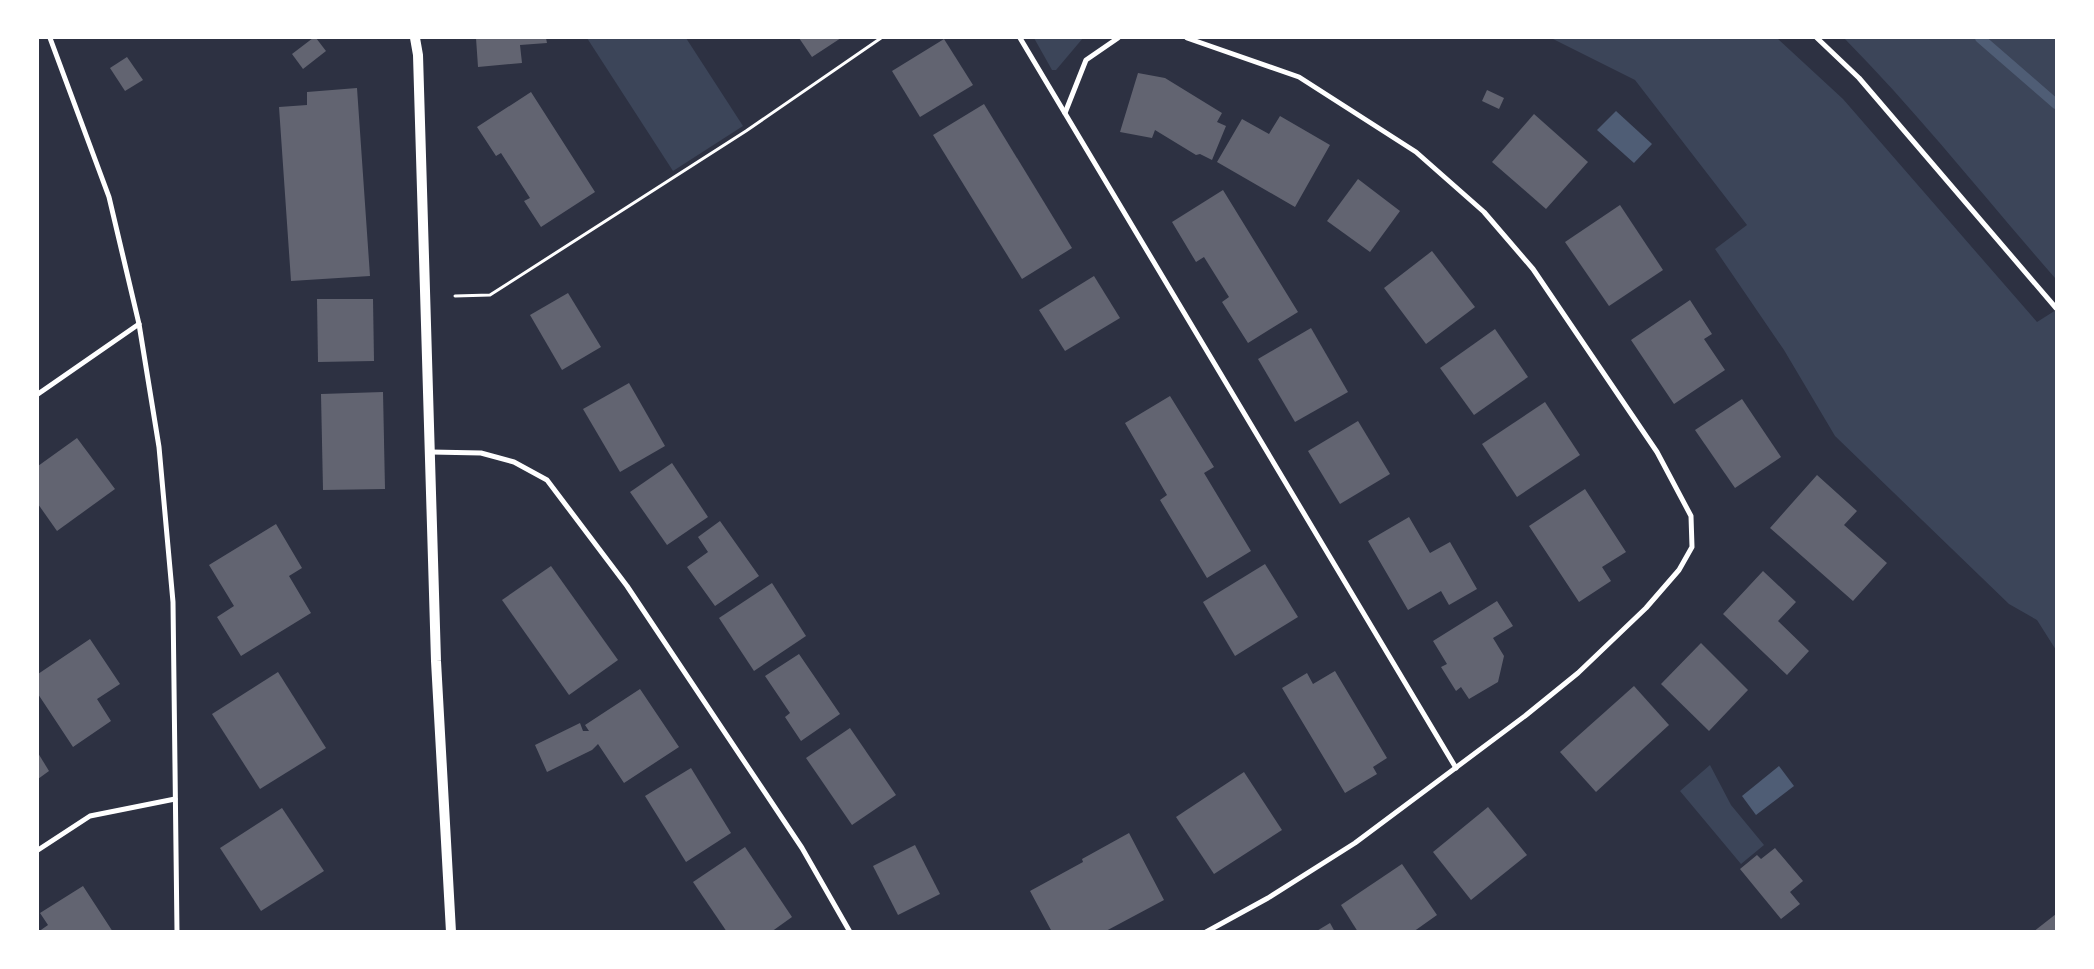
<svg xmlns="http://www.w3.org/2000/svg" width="2094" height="969" font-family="'Nunito Sans',sans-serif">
  <rect width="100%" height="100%" fill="#2d3142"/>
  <g fill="#3c4559">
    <path d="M587 38H686L743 126 673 171Z"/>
    <path d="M1034 38H1083L1056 70H1052Z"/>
    <path d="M1551 38H1777L1843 99 2037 322 2056 310V650L2037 620 2009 604 1835 436 1784 350 1715 249 1747 225 1635 80Z"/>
    <path d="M1844 38H2056V277L2055 278C1985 198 1919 114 1844 38Z"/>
    <path d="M1710 765 1731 805 1764 845 1741 864 1680 791Z"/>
  </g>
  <g fill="#4f5d75">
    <path d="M1616 111 1652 144 1634 163 1597 130Z"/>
    <path d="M1779 766 1794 786 1756 815 1742 796Z"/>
  </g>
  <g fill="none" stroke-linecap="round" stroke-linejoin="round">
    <path stroke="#4f5d75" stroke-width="10" d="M1980 38 2056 104"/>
  </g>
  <g fill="#626471">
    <path d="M313 38H316L326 51 303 69 292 54Z"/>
    <path d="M476 38H546L547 43 520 45 522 63 478 67Z"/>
    <path d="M799 38H841L812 57Z"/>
    <path d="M944 39 973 85 920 117 892 71Z"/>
    <path d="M127 57 143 80 125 91 110 68Z"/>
    <path d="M1138 73 1165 78 1222 113 1217 122 1226 126 1212 160 1200 154 1196 155 1155 130 1152 138 1120 132Z"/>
    <path d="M357 88 370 276 291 281 279 107 307 105V92Z"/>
    <path d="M1487 90 1504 98 1499 109 1482 101Z"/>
    <path d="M531 92 595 192 541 227 524 201 530 198 501 153 496 156 477 127Z"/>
    <path d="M984 104 1072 248 1022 279 933 135Z"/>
    <path d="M1534 114 1588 162 1546 209 1492 162Z"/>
    <path d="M1280 116 1330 145 1295 207 1217 162 1242 119 1269 134Z"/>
    <path d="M1358 179 1400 211 1370 252 1327 221Z"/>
    <path d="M1223 190 1298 312 1248 343 1222 302 1229 297 1204 257 1196 262 1172 222Z"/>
    <path d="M1620 205 1663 270 1609 306 1565 242Z"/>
    <path d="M1432 251 1475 307 1426 344 1384 288Z"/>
    <path d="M1094 276 1120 318 1065 351 1039 310Z"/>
    <path d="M568 293 601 347 562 370 530 315Z"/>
    <path d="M317 299H373L374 361 318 362Z"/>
    <path d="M1690 300 1712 334 1704 339 1725 370 1674 404 1631 340Z"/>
    <path d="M1311 328 1348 392 1295 422 1258 359Z"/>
    <path d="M1495 329 1528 377 1474 415 1440 368Z"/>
    <path d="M629 383 665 446 620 472 583 409Z"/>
    <path d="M383 392 385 489 323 490 321 394Z"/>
    <path d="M1170 396 1214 467 1204 473 1251 551 1207 578 1160 500 1167 495 1125 423Z"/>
    <path d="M1742 399 1781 457 1735 488 1695 430Z"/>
    <path d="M1545 402 1580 455 1517 497 1482 444Z"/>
    <path d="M1358 421 1390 474 1340 504 1308 451Z"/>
    <path d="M77 438 115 489 57 531 38 504V466Z"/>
    <path d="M672 463 708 517 667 545 630 492Z"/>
    <path d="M1817 475 1857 511 1844 525 1887 563 1853 601 1770 528Z"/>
    <path d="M1585 489 1626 552 1602 567 1611 581 1579 602 1529 526Z"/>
    <path d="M1409 517 1430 553 1450 542 1477 589 1449 605 1441 591 1408 610 1368 541Z"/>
    <path d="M720 521 759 576 715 606 687 567 708 552 698 537Z"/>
    <path d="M276 524 302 568 289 576 311 613 241 656 217 617 234 606 209 565Z"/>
    <path d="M1265 564 1298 617 1235 656 1203 602Z"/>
    <path d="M551 566 618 660 569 695 502 600Z"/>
    <path d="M1763 571 1796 602 1778 621 1809 651 1787 675 1723 614Z"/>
    <path d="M772 583 806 636 754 671 719 618Z"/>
    <path d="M1497 601 1513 626 1493 638 1504 656 1498 682 1469 699 1461 687 1456 691 1441 667 1447 664 1433 641Z"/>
    <path d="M90 639 120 684 97 699 111 721 73 747 38 694V674Z"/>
    <path d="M1701 643 1748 690 1709 731 1661 684Z"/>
    <path d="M799 654 840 714 801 741 785 717 790 713 765 676Z"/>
    <path d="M1335 671 1387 758 1373 767 1377 774 1345 793 1282 688 1307 673 1313 684Z"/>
    <path d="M278 672 326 748 260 789 212 714Z"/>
    <path d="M1634 686 1669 725 1596 792 1560 752Z"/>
    <path d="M640 689 679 747 624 783 598 744 592 750 547 772 535 745 580 723 583 731H589L585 725Z"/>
    <path d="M850 728 896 795 852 825 806 758Z"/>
    <path d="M38 753 49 771 38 779Z"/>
    <path d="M691 768 731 833 686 862 645 796Z"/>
    <path d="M1244 772 1282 830 1214 874 1176 817Z"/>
    <path d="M1488 807 1527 855 1471 900 1433 852Z"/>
    <path d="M282 808 324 871 261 911 220 848Z"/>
    <path d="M1129 833 1164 900 1104 932H1052L1030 891 1083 862 1082 859Z"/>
    <path d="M915 845 940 894 898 915 873 866Z"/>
    <path d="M745 847 792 917 771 932H727L693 882Z"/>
    <path d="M1775 848 1803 881 1790 892 1800 904 1781 919 1740 869 1757 855 1761 859Z"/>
    <path d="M1402 864 1437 915 1413 932H1358L1341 905Z"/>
    <path d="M83 886 113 932H38L48 925 40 913Z"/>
    <path d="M2056 914V932H2033Z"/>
    <path d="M1330 923 1335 932H1315Z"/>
  </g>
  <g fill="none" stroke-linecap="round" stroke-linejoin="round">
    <path stroke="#fff" stroke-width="3" d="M455 296 490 295 746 131 881 38"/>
    <g stroke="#fff" stroke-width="5">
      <path d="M50 38 109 197 139 324 159 447 173 602 177 932"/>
      <path d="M1020 38 1456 768"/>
      <path d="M1187 38 1299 77 1416 152 1484 212 1533 269 1657 452 1691 516 1692 547 1679 570 1646 608 1578 673 1525 716 1355 843 1268 898 1206 932"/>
      <path d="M1817 38 1859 78 2056 308"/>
      <path d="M1065 113 1086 60 1118 38"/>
      <path d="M38 394 139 324"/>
      <path d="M431 452 481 453 514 462 547 480 627 586 802 848 850 932"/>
      <path d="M38 850 90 816 175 799"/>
    </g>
    <path stroke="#fff" stroke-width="10" d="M415 38 418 55 436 661 451 932"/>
  </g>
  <rect width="2094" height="969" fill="none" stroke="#ffffff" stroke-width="78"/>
</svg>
